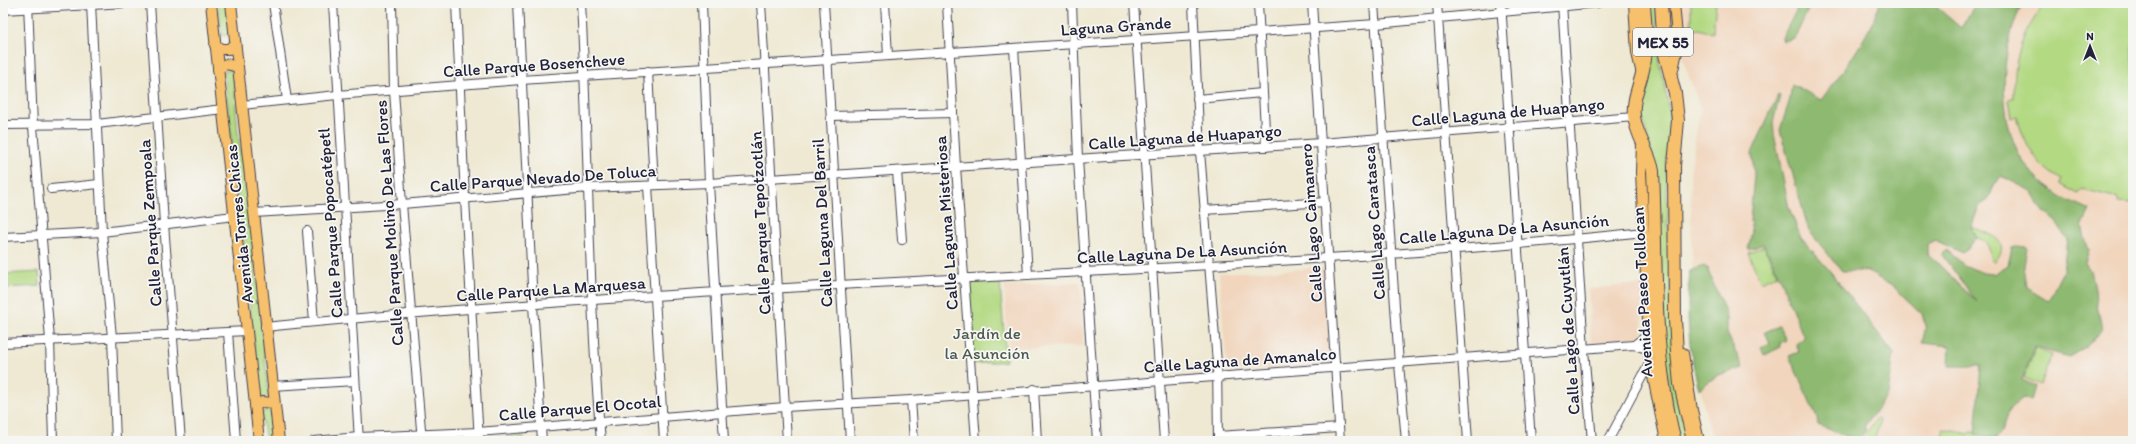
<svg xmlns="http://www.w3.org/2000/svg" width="2136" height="444" font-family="Itim,sans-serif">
  <rect width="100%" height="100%" fill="#f6f6f2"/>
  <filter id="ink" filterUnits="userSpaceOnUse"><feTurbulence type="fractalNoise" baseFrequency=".025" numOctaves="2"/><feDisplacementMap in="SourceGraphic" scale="8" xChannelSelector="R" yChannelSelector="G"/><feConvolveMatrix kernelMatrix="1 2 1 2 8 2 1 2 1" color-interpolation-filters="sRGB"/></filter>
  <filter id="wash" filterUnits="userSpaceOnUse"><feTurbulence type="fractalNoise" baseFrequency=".012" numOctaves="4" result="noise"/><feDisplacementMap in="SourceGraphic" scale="16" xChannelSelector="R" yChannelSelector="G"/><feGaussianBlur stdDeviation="0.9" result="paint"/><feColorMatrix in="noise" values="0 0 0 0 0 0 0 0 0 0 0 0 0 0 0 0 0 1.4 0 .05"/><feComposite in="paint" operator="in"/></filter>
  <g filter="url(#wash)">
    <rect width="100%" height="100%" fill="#efe9d3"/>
    <g fill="#f1d5bd">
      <path d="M1679 3H2133V441H1713L1703 403 1694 341 1690 174 1700 108 1680 51Z"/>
      <path d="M1323 268 1331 365 1227 371 1219 273Z"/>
      <path d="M1080 282 1084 346 1008 348 1004 286Z"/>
      <path d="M1626 285H1642L1643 334 1633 339 1591 343 1588 289Z"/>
    </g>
    <g fill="#b3d982" stroke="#6a7e5e">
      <path d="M218 3H228L231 35 222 36Z"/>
      <path d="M1647 3H1656L1658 53 1670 112 1666 167 1673 353 1681 416 1688 441H1678L1667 378 1654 163 1641 112 1649 56Z"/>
      <path d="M1691 3H1716L1713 33 1691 27Z"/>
      <path d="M2045 3H2133V204L2118 203V198L2082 189 2078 194 2060 184 2062 180C2036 166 2024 144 2017 116L2012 117 2009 100 2014 98C2014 56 2020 37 2045 3Z"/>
      <path d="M233 69 238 133 251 222 269 397 260 399 224 71Z"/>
      <path d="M1971 228C1989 231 2014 243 1994 262 1988 253 1991 241 1977 238Z"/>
      <path d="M1764 246 1777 274 1761 282 1748 253Z"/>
      <path d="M39 272 40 286 3 288V274Z"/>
      <path d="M1000 281 1006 361 971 364 967 306 969 282Z"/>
      <path d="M2035 348 2052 355 2040 385 2024 378Z"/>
      <path d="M270 409 275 441H266L261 413Z"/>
      <path d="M1877 418 1880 422 1874 441H1861Z"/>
      <path d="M1943 429 1969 434 1971 432 1996 438 1994 441H1951L1944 437Z"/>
      <path d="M523 436 524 441H486V438Z"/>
    </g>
    <g fill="#8eb970" stroke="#586e56" fill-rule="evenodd">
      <path d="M1800 3H1811L1795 38 1783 41 1782 38Z"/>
      <path d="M1880 3H1932L1961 28 1976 3H2023C1998 50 1995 133 2033 174 2049 192 2069 201 2090 210L2082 227 2089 251 2085 263 2090 270 2102 329 2087 346 2069 357 2034 347 2022 380 2035 386 2031 401 2023 398 2009 409 2001 432 1996 438 1975 434 1981 366H1949L1950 346 1922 343 1926 326 1922 314 1895 288 1867 271H1842L1809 231 1780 130 1790 99 1792 84 1821 100C1844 69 1868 40 1880 3ZM2001 176 2031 191 2044 212 2056 222 2067 240 2063 271 2048 301 2027 288 2024 265 2027 247 2016 246 2012 248 2008 265 1994 274 1983 273 1964 265 1947 250 1942 255 1977 302 1927 253V244L1935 240 1963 253 1977 238 1971 228 1979 206 1988 200 1994 186Z"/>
      <path d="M1778 95 1780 96 1773 122 1774 134 1789 208 1801 238 1830 271 1894 354 1888 393 1864 427 1866 430 1858 441H1850L1851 438 1818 425 1817 417 1789 356 1799 352 1796 344 1804 338 1773 262 1763 244 1748 250 1752 231 1750 221 1754 175 1752 153Z"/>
      <path d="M1704 266 1707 268 1727 317V333L1743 368 1718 375 1699 389C1688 350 1686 311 1690 271Z"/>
      <path d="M1779 326 1786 340 1780 343 1781 347 1764 355 1761 347 1770 343 1765 332Z"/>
    </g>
  </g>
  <g filter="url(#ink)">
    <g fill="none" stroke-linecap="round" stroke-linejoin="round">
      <g stroke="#414052" stroke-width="10">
        <g id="minor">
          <path d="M28 3 33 126 50 340 53 441"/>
          <path d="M91 3 102 232 112 337 116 441"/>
          <path d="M150 3 164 224 181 441"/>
          <path d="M273 3 287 100"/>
          <path d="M333 3 359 441"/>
          <path d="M392 3 394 91 402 204 422 441"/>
          <path d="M456 3 465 199 479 441"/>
          <path d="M518 3 533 305 542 441"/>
          <path d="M581 3C589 149 588 295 601 441"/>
          <path d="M702 3 709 183 724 441"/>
          <path d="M761 3 787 441"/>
          <path d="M824 3 850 441"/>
          <path d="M885 3 888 56"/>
          <path d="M947 3 956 167 976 441"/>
          <path d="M1072 3 1078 159 1097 441"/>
          <path d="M1134 3 1164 441"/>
          <path d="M1193 3 1200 151 1217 363 1218 441"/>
          <path d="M1258 3 1266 147"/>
          <path d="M1312 3 1340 441"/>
          <path d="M1374 3 1399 364 1406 441"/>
          <path d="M1437 3 1468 441"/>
          <path d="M1501 3 1531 441"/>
          <path d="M1562 3 1584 350 1592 441"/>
          <path d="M3 10 126 3"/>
          <path d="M1014 48 1028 275"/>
          <path d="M648 71 654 185"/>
          <path d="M1197 99 1262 93"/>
          <path d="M242 105 337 95 521 80 1259 32 1376 24 1598 3"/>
          <path d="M831 116 953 113"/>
          <path d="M3 125 97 124 223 109"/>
          <path d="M897 171 902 240"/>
          <path d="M648 186 664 441"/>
          <path d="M51 189 99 184"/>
          <path d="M1204 210 1325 202"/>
          <path d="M254 213 402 204 589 188 709 183 1321 143 1634 117"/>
          <path d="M307 231 314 322"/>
          <path d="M3 237 102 232 234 216"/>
          <path d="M265 327C519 302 773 288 1027 275 1233 264 1439 254 1644 232"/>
          <path d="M228 332 236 441"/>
          <path d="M3 343 247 331"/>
          <path d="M1634 345 1649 334"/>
          <path d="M272 386 355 381"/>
          <path d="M1034 389 1037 441"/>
          <path d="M911 400 914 441"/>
          <path d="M1218 436 1339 428"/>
          <path d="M314 441 359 437 478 432 785 407 911 400 1634 345 1650 350"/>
          <path d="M1608 441 1650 362"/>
        </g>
      </g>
      <g stroke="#414052" stroke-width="12">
        <g id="major">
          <path d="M211 3 259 441"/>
          <path d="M231 3 279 441"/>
          <path d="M1634 3 1637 53 1642 74"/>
          <path d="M215 45 221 49H229L235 43"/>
          <path d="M218 69 226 64 238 67"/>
          <path d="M1671 79 1678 47 1674 3"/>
          <path d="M1642 143 1641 172 1650 362 1666 441"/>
          <path d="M1683 353 1692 410 1699 441"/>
          <path d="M255 406 262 402 274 403"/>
        </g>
      </g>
      <g stroke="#414052" stroke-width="14">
        <g id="highway">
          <path d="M1644 3C1645 23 1648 45 1644 65 1641 83 1632 98 1634 116 1636 136 1650 152 1653 171 1657 261 1652 354 1675 441"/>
          <path d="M1661 3 1664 51 1675 93 1678 120 1674 166 1675 320 1677 352 1680 384 1693 441"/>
        </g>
      </g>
      <use href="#minor" stroke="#fff" stroke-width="8"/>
      <use href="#major" stroke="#f7c06c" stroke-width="10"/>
      <use href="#highway" stroke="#f7c06c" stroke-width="12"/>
    </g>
  </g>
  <g text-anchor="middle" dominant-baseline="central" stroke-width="3.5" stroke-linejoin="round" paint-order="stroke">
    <rect fill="#f6f6f2" stroke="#626272" stroke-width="1" x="1633" y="28" width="60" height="28" rx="3"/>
    <g font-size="16" font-weight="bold" fill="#22223b">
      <text x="1663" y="42">MEX 55</text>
    </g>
    <g font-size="17" fill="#22223b" stroke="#f6f6f2">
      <text transform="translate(1116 26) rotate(-4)">Laguna Grande</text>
      <text transform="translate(534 65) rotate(-4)">Calle Parque Bosencheve</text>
      <text transform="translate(1508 112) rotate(-5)">Calle Laguna de Huapango</text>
      <text transform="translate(1185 137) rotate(-4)">Calle Laguna de Huapango</text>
      <text transform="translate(543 178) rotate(-4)">Calle Parque Nevado De Toluca</text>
      <text transform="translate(150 223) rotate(-94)">Calle Parque Zempoala</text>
      <text transform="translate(330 223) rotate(-94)">Calle Parque Popocatépetl</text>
      <text transform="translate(389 223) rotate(-94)">Calle Parque Molino De Las Flores</text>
      <text transform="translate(760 223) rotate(-93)">Calle Parque Tepotzotlán</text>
      <text transform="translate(822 223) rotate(-93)">Calle Laguna Del Barril</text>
      <text transform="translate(946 223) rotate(-94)">Calle Laguna Misteriosa</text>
      <text transform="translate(1311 223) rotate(-94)">Calle Lago Caimanero</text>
      <text transform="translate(1374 223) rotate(-94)">Calle Lago Caratasca</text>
      <text transform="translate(239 224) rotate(-96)">Avenida Torres Chicas</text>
      <text transform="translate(1504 229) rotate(-5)">Calle Laguna De La Asunción</text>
      <text transform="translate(1182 252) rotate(-3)">Calle Laguna De La Asunción</text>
      <text transform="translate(551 289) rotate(-4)">Calle Parque La Marquesa</text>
      <text transform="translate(1642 292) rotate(-93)">Avenida Paseo Tollocan</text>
      <text transform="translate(1568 331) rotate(-94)">Calle Lago de Cuyutlán</text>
      <text transform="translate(1240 360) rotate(-4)">Calle Laguna de Amanalco</text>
      <text transform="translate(580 408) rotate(-5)">Calle Parque El Ocotal</text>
    </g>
    <g font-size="17" fill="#4e5950" stroke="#f6f6f2">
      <text x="987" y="333">Jardín de<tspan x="987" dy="20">la Asunción</tspan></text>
    </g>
  </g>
  <rect width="2136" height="444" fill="none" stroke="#f6f6f2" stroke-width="16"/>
  <g transform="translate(2090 46)" stroke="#f6f6f2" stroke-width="3" paint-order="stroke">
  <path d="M0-3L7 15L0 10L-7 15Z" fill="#22223b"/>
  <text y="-6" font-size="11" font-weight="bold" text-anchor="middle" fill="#22223b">N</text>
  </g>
</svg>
